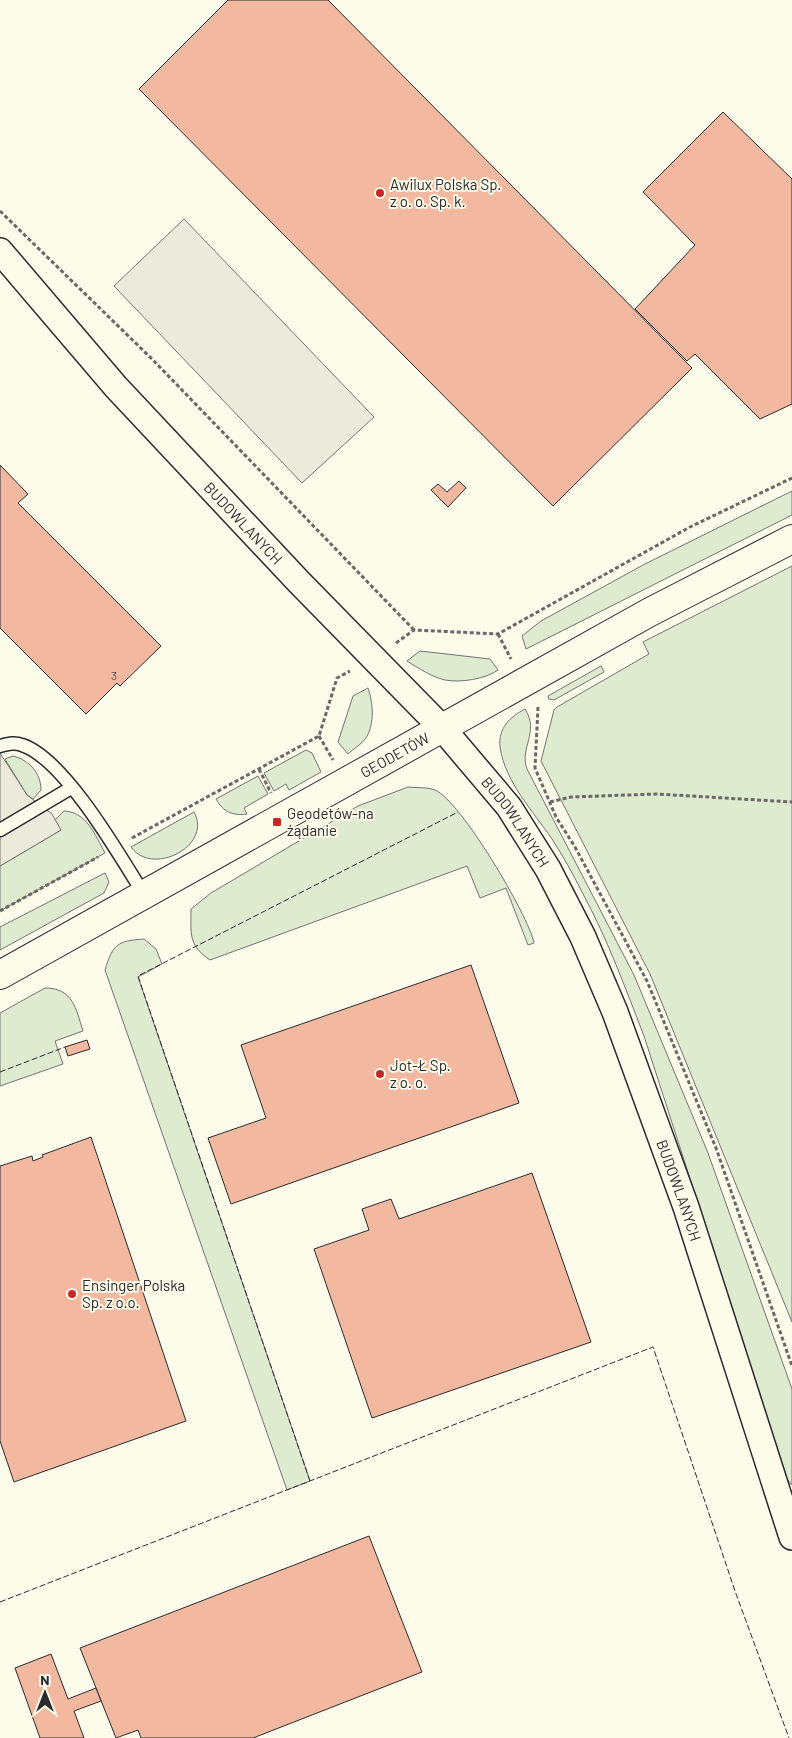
<svg xmlns="http://www.w3.org/2000/svg" width="792" height="1738" font-family="Barlow,sans-serif">
  <rect width="100%" height="100%" fill="#fdfbea"/>
  <g fill="#deebd1" stroke="#74746e">
    <path d="M792 491V515L526 649 522 636 541 621 645 564Z"/>
    <path d="M792 566V1322L650 974 541 761 554 710 557 707 649 654 643 642Z"/>
    <path d="M420 651 490 659 498 670C486 679 460 683 445 680 432 677 418 668 407 661Z"/>
    <path d="M601 666 604 672 554 700 549 699 548 696Z"/>
    <path d="M368 688C373 703 375 723 366 738 362 744 353 749 348 754L338 742 353 696Z"/>
    <path d="M525 709C540 732 519 748 527 769L634 975 708 1153 792 1389V1485L787 1479 644 1036C625 987 607 938 582 892 573 874 563 856 552 839 533 811 505 782 500 747 498 728 510 717 525 709Z"/>
    <path d="M306 750 312 753 321 772 289 790 286 784 274 791 264 773Z"/>
    <path d="M13 756C29 760 41 773 41 790L33 799 27 795 5 759Z"/>
    <path d="M258 776 268 794 244 808 247 814C233 816 223 812 216 799Z"/>
    <path d="M408 787C416 788 428 787 435 790 460 800 529 916 534 943L528 945 506 888 480 898 467 866 210 960C188 945 191 934 191 909L211 893 358 806Z"/>
    <path d="M64 811C87 812 95 835 105 853L0 911V866L61 830 55 820Z"/>
    <path d="M194 812C213 846 152 877 131 847Z"/>
    <path d="M105 873 109 882 104 893 0 950V927Z"/>
    <path d="M144 939 156 949 162 964 138 977 310 1481 287 1490 105 970C113 944 117 941 144 939Z"/>
    <path d="M45 988C73 988 76 1009 83 1031L55 1041 63 1064 0 1086V1013Z"/>
  </g>
  <g fill="#eceadb" stroke="#74746e">
    <path d="M184 219 374 417 302 483 114 286Z"/>
    <path d="M0 753 27 795 52 814 61 830 0 866Z"/>
  </g>
  <g fill="#f2b8a0" stroke="#2b2b2b">
    <path d="M228 0H328L692 368 553 506 139 89Z"/>
    <path d="M723 112 792 179V404L760 419 695 354 687 361 635 309 695 245 643 192Z"/>
    <path d="M0 465 28 494 18 503 161 646 120 686 117 683 86 714 0 628Z"/>
    <path d="M459 481 466 488 448 507 431 490 438 484 447 492Z"/>
    <path d="M471 965 519 1103 231 1204 208 1138 266 1118 241 1045Z"/>
    <path d="M87 1040 90 1049 68 1056 65 1047Z"/>
    <path d="M91 1137 186 1421 14 1482 0 1441V1166L32 1156 33 1161 43 1157 42 1155Z"/>
    <path d="M532 1173 591 1342 372 1418 314 1249 369 1230 362 1209 391 1199 399 1219Z"/>
    <path d="M369 1536 422 1672 253 1738H141L138 1730 116 1738 80 1648Z"/>
    <path d="M51 1654 68 1699 96 1688 101 1701 74 1711 84 1738H40L15 1668Z"/>
  </g>
  <g fill="none" stroke-linecap="round" stroke-linejoin="round">
    <g stroke="#2b2b2b" stroke-width="15">
      <g id="service">
        <path d="M0 746C8 744 14 742 22 745 65 759 121 858 145 896"/>
        <path d="M0 830 71 788"/>
      </g>
    </g>
    <g stroke="#2b2b2b" stroke-width="28">
      <g id="minor">
        <path id="s1" d="M0 251 116 387 299 582 443 729 509 807 548 869 583 937 615 1012 686 1207 792 1537"/>
      </g>
    </g>
    <g stroke="#2b2b2b" stroke-width="30">
      <g id="tertiary">
        <path id="s2" d="M0 975 650 612 792 539"/>
      </g>
    </g>
    <g stroke="#6a6964" stroke-width="3" stroke-dasharray="4 2.5" stroke-linecap="butt">
      <path d="M0 211 152 359 414 630"/>
      <path d="M498 634 511 659"/>
      <path d="M396 643 414 630 498 634 690 527 792 478"/>
      <path d="M538 707 535 768 556 817 575 847 647 981 716 1148 792 1366"/>
      <path d="M319 736 333 760"/>
      <path d="M259 769 271 793"/>
      <path d="M550 802 571 797 657 794 792 802"/>
      <path d="M132 838 319 736 337 678 350 671"/>
      <path d="M0 911 98 857"/>
    </g>
    <use href="#service" stroke="#fdfbea" stroke-width="12"/>
    <use href="#minor" stroke="#fdfbea" stroke-width="25"/>
    <use href="#tertiary" stroke="#fdfbea" stroke-width="28"/>
    <g stroke="#2b2b2b" stroke-width="1" stroke-dasharray="6 2.5" stroke-linecap="butt">
      <path d="M0 1072 65 1047"/>
      <path d="M310 1481 138 976 458 812"/>
      <path d="M0 1602 653 1347 735 1591 789 1738"/>
    </g>
  </g>
  <g fill="#c62828" stroke="#fdfbea" stroke-width="2">
    <circle cx="380" cy="193" r="5"/>
    <rect x="272" y="817" width="10" height="10" rx="2.5"/>
    <circle cx="380" cy="1074" r="5"/>
    <circle cx="72" cy="1294" r="5"/>
  </g>
  <g text-anchor="middle" dominant-baseline="central" stroke-width="4" stroke-linejoin="round" paint-order="stroke">
    <g font-size="12" fill="#5d4e48">
      <text x="114" y="675">3</text>
    </g>
    <g font-size="15" fill="#2b2b2b" stroke="#fdfbea" text-anchor="start">
      <text x="390" y="184">Awilux Polska Sp.<tspan x="390" dy="17">z o. o. Sp. k.</tspan></text>
      <text x="287" y="813">Geodetów-na<tspan x="287" dy="17">żądanie</tspan></text>
      <text x="390" y="1065">Jot-Ł Sp.<tspan x="390" dy="17">z o. o.</tspan></text>
      <text x="82" y="1285">Ensinger Polska<tspan x="82" dy="17">Sp. z o.o.</tspan></text>
    </g>
    <g font-size="15" fill="#2b2b2b" stroke="#fdfbea">
      <text stroke="none"><textPath href="#s1" startOffset="365">BUDOWLANYCH</textPath></text>
      <text stroke="none"><textPath href="#s2" startOffset="452">GEODETÓW</textPath></text>
      <text stroke="none"><textPath href="#s1" startOffset="770">BUDOWLANYCH</textPath></text>
      <text stroke="none"><textPath href="#s1" startOffset="1175">BUDOWLANYCH</textPath></text>
    </g>
  </g>
  <g transform="translate(45 1693)" stroke="#fdfbea" stroke-width="4" paint-order="stroke">
  <path d="M0-4L9 19L0 12L-9 19Z" fill="#2b2b2b"/>
  <text y="-8" font-size="14" font-weight="bold" text-anchor="middle" fill="#2b2b2b">N</text>
  </g>
</svg>
